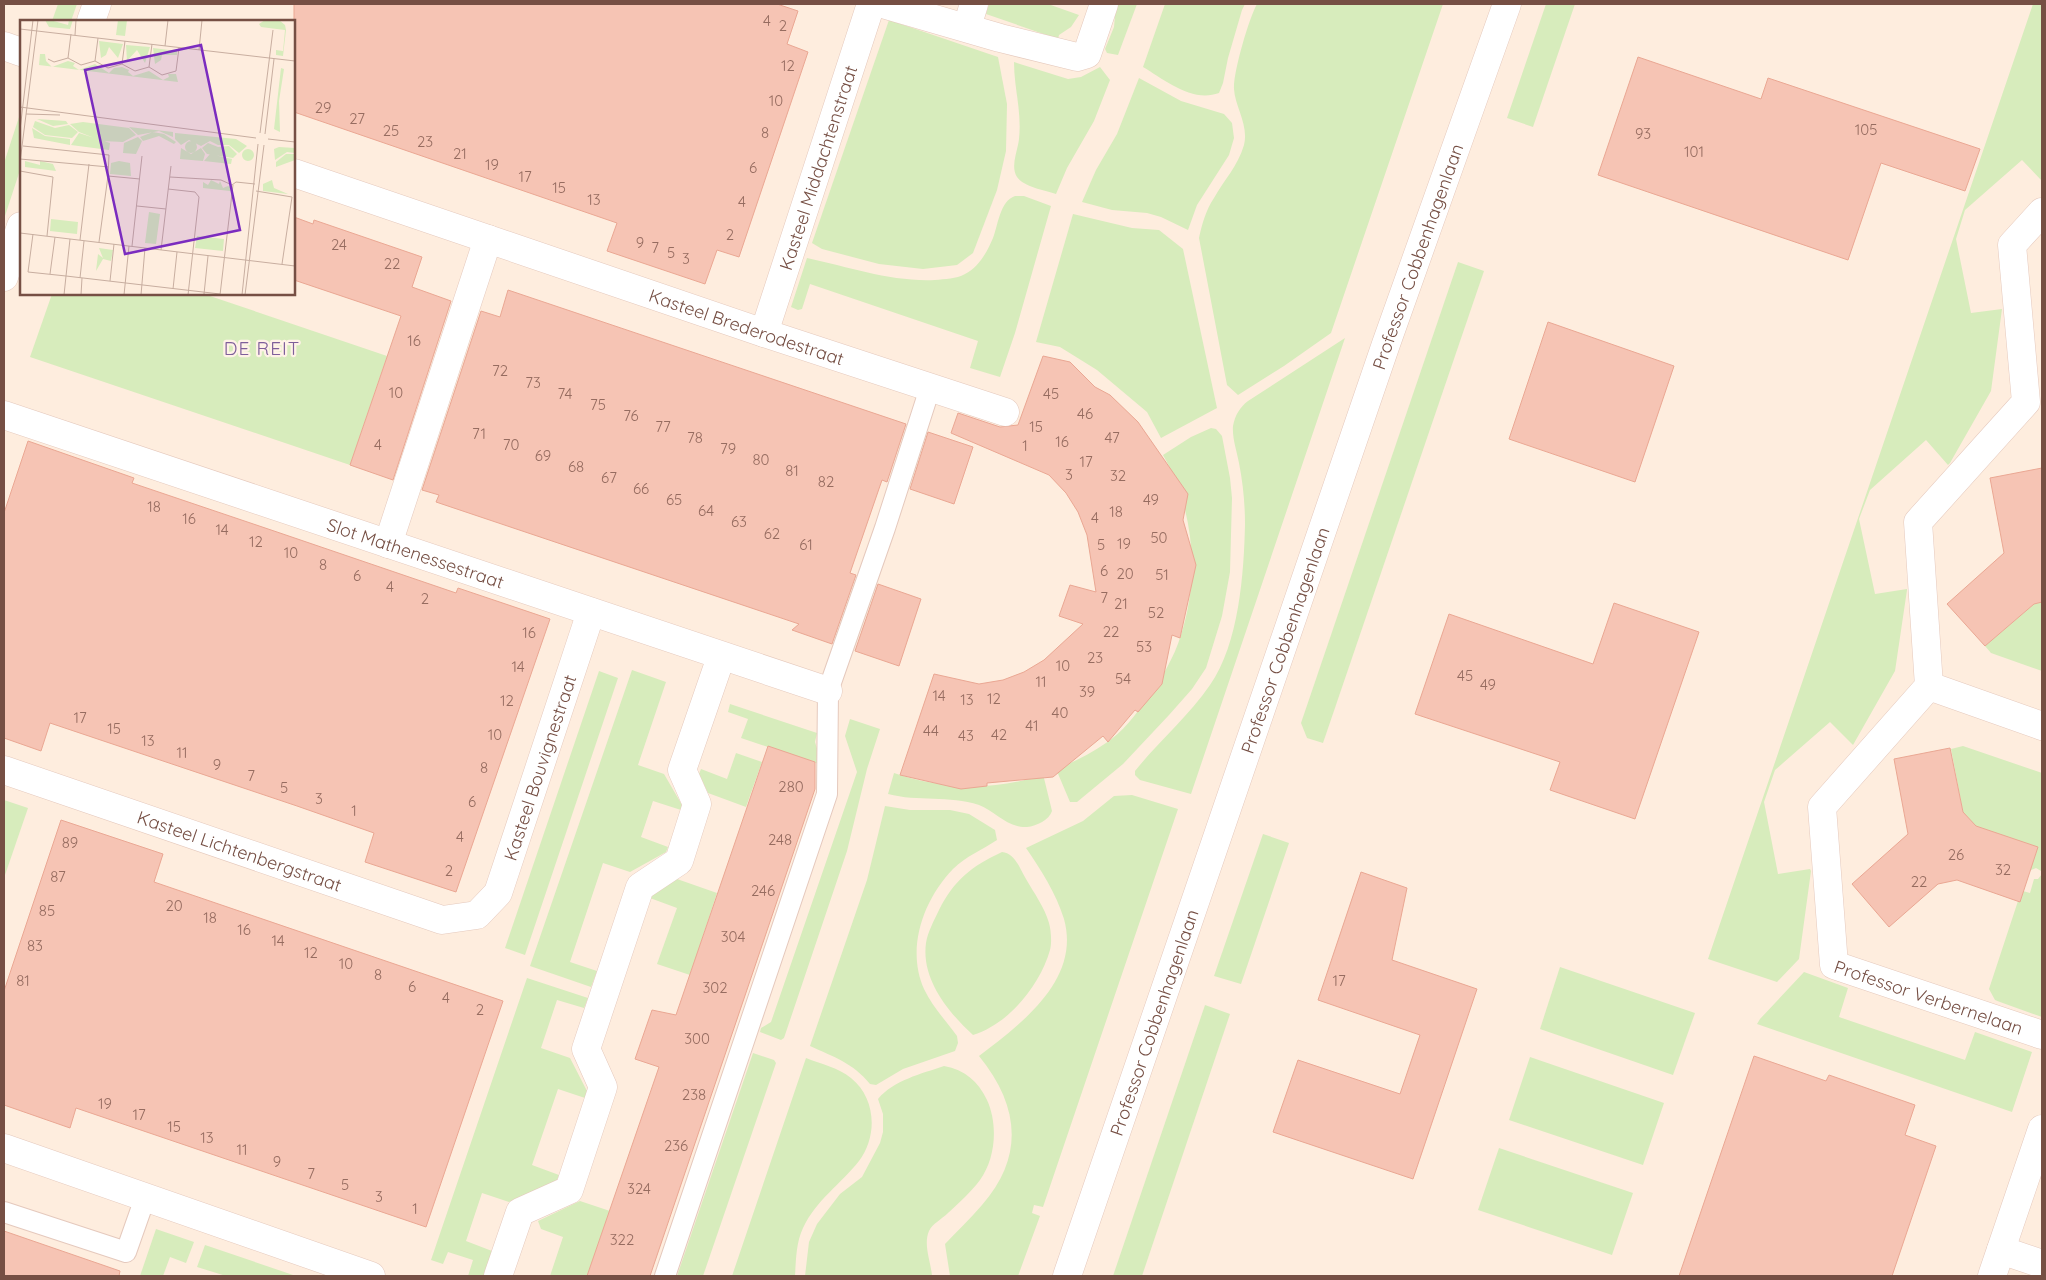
<svg xmlns="http://www.w3.org/2000/svg" width="2046" height="1280" font-family="Quicksand,sans-serif">
  <rect width="100%" height="100%" fill="#feedde"/>
  <g fill="#d7ecbc">
    <path d="M58 4H77L71 21H52Z"/>
    <path d="M989 4H1048L1079 15 1071 27 1059 35 1058 39 986 14Z"/>
    <path d="M1116 4H1137L1118 55 1107 53 1105 49 1114 27Z"/>
    <path d="M1165 4H1245L1242 10 1228 58 1223 83 1219 93C1192 103 1165 80 1143 67Z"/>
    <path d="M1257 4H1443L1331 333 1284 366 1238 395 1227 385 1199 238C1202 224 1206 210 1214 198 1224 180 1238 166 1244 145 1249 125 1235 107 1234 89 1233 73 1249 18 1257 4Z"/>
    <path d="M1546 4H1575L1533 127 1507 118Z"/>
    <path d="M2033 4H2042V181L2022 160 1965 210 1956 239 1971 313 2002 309 1991 391 1950 463 1948 465 1926 440 1870 490 1859 519 1875 594 1907 589V590L1895 671 1853 745 1830 722 1775 770 1764 802 1778 874 1810 869 1811 871 1799 959 1777 982 1708 959Z"/>
    <path d="M889 20 998 57 1007 104 1006 151 997 190 973 253 957 265 923 269 879 264 822 249 812 243Z"/>
    <path d="M1014 62 1068 79 1081 77 1100 67 1110 80 1094 121 1067 168 1056 194C1044 190 1024 187 1017 177 1010 166 1018 150 1019 139 1022 112 1014 88 1014 62Z"/>
    <path d="M1139 78 1181 101 1224 114 1232 123 1234 138 1229 155 1197 205 1188 230 1161 217 1147 213 1112 210 1082 202 1096 170 1117 134Z"/>
    <path d="M21 111V167L4 219V163Z"/>
    <path d="M1015 196H1024L1051 206 1015 333 1000 377 970 368 978 341 810 284 802 309 798 310 791 307 807 258C850 267 891 282 935 280 945 279 956 279 965 274 979 267 987 252 993 238 998 225 1000 201 1015 196Z"/>
    <path d="M1073 214 1132 228 1159 230 1183 249 1217 408 1161 438 1147 412 1097 370 1060 347 1036 342Z"/>
    <path d="M1458 262 1484 271 1323 743 1307 738 1301 723Z"/>
    <path d="M52 294H204L387 356 350 465 30 357Z"/>
    <path d="M1345 338 1191 794 1140 780 1135 775V771C1159 741 1188 717 1210 685 1239 644 1244 573 1245 524 1245 504 1243 483 1239 463 1237 452 1232 438 1233 426 1235 415 1240 407 1248 401Z"/>
    <path d="M1211 428 1216 429 1222 436 1230 478 1232 498 1230 572 1222 616 1206 668 1192 689 1169 715 1123 764 1077 802H1070L1056 769C1073 763 1091 753 1106 743 1122 733 1136 714 1147 699 1161 679 1174 658 1181 635 1200 577 1194 508 1163 455L1191 437Z"/>
    <path d="M2042 602V671L1991 653 1985 646 2034 604Z"/>
    <path d="M632 670 666 682 638 765 664 774 682 805 681 810 653 801 641 837 668 847 666 852 630 872 603 863 570 962 597 971 591 987 530 966Z"/>
    <path d="M599 671 618 678 525 955 505 948Z"/>
    <path d="M730 704 817 733 815 742 822 765 741 738 748 719 728 712Z"/>
    <path d="M850 719 880 729 867 769 847 851 784 1038 781 1040 760 1032 761 1028 771 1022 857 772 845 736Z"/>
    <path d="M1963 746 2042 773V1017L2000 1002 1995 1000 1989 989 2018 901 2023 891 2030 893 2034 879H2038L2042 874 2041 871 2036 868 2029 871 1976 826 1963 812 1951 749Z"/>
    <path d="M736 753 762 762 746 807 708 793 699 774 701 769 727 779Z"/>
    <path d="M894 773C940 789 997 792 1043 774L1052 811C1049 820 1037 826 1027 827 1007 828 995 811 979 805 949 795 918 802 888 794Z"/>
    <path d="M1132 795 1178 809 1043 1207 1034 1205 1032 1213 1040 1216 1018 1276H950L945 1244C957 1231 970 1219 982 1205 1025 1156 1019 1105 979 1056 1021 1024 1081 980 1064 919 1056 893 1041 870 1026 848L1083 821 1114 796Z"/>
    <path d="M4 800 28 808 4 878Z"/>
    <path d="M885 806 910 810H950L969 814 995 830 997 840C982 850 966 856 953 869 923 900 906 949 924 989 932 1006 946 1021 957 1036L958 1043 955 1051 903 1069 876 1085 870 1084C853 1063 834 1057 810 1046L867 880Z"/>
    <path d="M1263 834 1289 843 1241 984 1214 976Z"/>
    <path d="M1002 852C1015 853 1020 869 1026 879 1034 893 1045 908 1049 923 1051 930 1052 943 1050 950 1040 985 1009 1024 973 1035 948 1012 921 979 926 943 928 931 934 921 939 910 954 880 972 866 1002 852Z"/>
    <path d="M677 879 717 893 690 975 657 964 677 908 650 898 651 894Z"/>
    <path d="M1560 967 1695 1013 1673 1075 1540 1029Z"/>
    <path d="M1804 972 1848 988 1839 1017 1965 1060 1975 1032 2032 1052 2012 1112 1757 1024 1760 1019Z"/>
    <path d="M527 978 588 998 584 1008 557 1000 541 1048 570 1058 587 1091 585 1098 558 1089 532 1165 559 1175 557 1180 509 1202 482 1193 466 1241 492 1251 484 1276H468L473 1260 448 1252 443 1264 431 1260Z"/>
    <path d="M1205 1005 1230 1014 1142 1276H1113Z"/>
    <path d="M753 1053 774 1060 776 1063 703 1276H677Z"/>
    <path d="M1530 1057 1664 1103 1643 1165 1509 1120Z"/>
    <path d="M806 1058C821 1064 839 1068 851 1078 876 1098 878 1136 859 1161 841 1184 816 1200 803 1228 796 1243 796 1260 795 1276H732Z"/>
    <path d="M944 1066C965 1070 978 1081 987 1100 998 1124 996 1158 980 1180 971 1192 959 1203 948 1213 942 1219 932 1224 929 1231 923 1245 931 1262 932 1276H805L809 1242 817 1224 840 1194 862 1177 880 1143 883 1132V1114L878 1099C894 1080 921 1074 944 1066Z"/>
    <path d="M1499 1148 1633 1193 1612 1255 1478 1210Z"/>
    <path d="M580 1201 610 1211 587 1276H550L563 1237 541 1229 538 1221Z"/>
    <path d="M156 1229 194 1242 186 1263 170 1257 163 1276H140Z"/>
    <path d="M205 1245 296 1276H226L197 1267Z"/>
  </g>
  <g fill="#f6c4b4" stroke="#eaa793">
    <path d="M294 4H777L798 11 787 44 808 52 739 257 717 250 705 284 607 251 617 223 294 112Z"/>
    <path d="M1638 57 1761 99 1768 78 1980 149 1965 191 1881 163 1848 260 1598 175Z"/>
    <path d="M294 217 313 224 314 220 422 257 412 287 451 301 393 480 350 465 401 316 294 280Z"/>
    <path d="M508 290 906 424 887 482 882 480 850 573 856 575 832 644 792 630 799 624 436 502 439 495 422 490 481 311 500 317Z"/>
    <path d="M1548 322 1674 366 1635 482 1509 439Z"/>
    <path d="M1043 356 1070 362 1095 387 1110 395 1138 422 1188 494 1183 520 1196 565 1180 638 1172 635 1162 684 1138 712 1135 710 1108 742 1103 736 1053 777 987 783V786L961 789 900 775 934 674 979 684 1003 680 1024 672 1044 660 1083 624 1059 616 1070 585 1096 592 1087 535 1078 512 1066 493 1049 475 951 433 958 413 1000 427 1018 425Z"/>
    <path d="M928 432 973 447 954 504 910 489Z"/>
    <path d="M28 441 134 478 132 483 277 532 456 593 458 588 550 619 456 892 365 862 374 833 297 806 50 723 41 751 4 738V513Z"/>
    <path d="M2042 468V602L2034 604 1985 646 1947 604 2004 553 1990 478Z"/>
    <path d="M878 584 921 599 899 666 855 651Z"/>
    <path d="M1614 603 1699 632 1635 819 1550 790 1560 762 1415 714 1449 614 1593 664Z"/>
    <path d="M768 746 815 762V789L650 1276H587L659 1067 635 1059 652 1010 676 1015Z"/>
    <path d="M1950 748 1963 812 1976 826 2038 847 2020 902 1957 880 1938 884 1889 927 1852 884 1908 834 1894 759Z"/>
    <path d="M61 820 163 854 154 882 503 1001 426 1227 76 1108 70 1128 4 1105V991Z"/>
    <path d="M1361 872 1407 888 1392 960 1477 989 1413 1179 1273 1132 1298 1060 1400 1094 1420 1035 1318 1000Z"/>
    <path d="M1754 1056 1826 1081 1829 1075 1915 1105 1905 1135 1936 1146 1892 1276H1679Z"/>
    <path d="M4 1231 120 1271 119 1276H4Z"/>
  </g>
  <g fill="none" stroke-linecap="round" stroke-linejoin="round">
    <g stroke="#e5c9bd" stroke-width="22">
      <g id="service">
        <path d="M4 1212 126 1252 145 1198"/>
        <path d="M665 1276 827 794 828 691 885 528 930 388"/>
      </g>
    </g>
    <g stroke="#e5c9bd" stroke-width="29">
      <g id="minor">
        <path d="M883 4 1000 38 1077 57 1087 54 1104 4"/>
        <path d="M91 21 97 4"/>
        <path d="M967 27 974 4"/>
        <path d="M4 46 21 52"/>
        <path id="s1" d="M294 173 764 333 1005 412"/>
        <path id="s2" d="M2042 212 2012 245 2026 402 1918 522 1929 686 1822 807 1834 965 2042 1035"/>
        <path d="M4 277 21 226"/>
        <path id="s3" d="M764 333 871 4"/>
        <path id="s4" d="M4 415 828 691"/>
        <path d="M388 544 488 239"/>
        <path d="M1929 686 2042 726"/>
        <path id="s5" d="M4 770 442 920 477 915 498 893 591 612"/>
        <path d="M4 1148 371 1276"/>
        <path d="M2001 1250 2042 1264"/>
        <path d="M498 1276 520 1212 569 1190 603 1087 586 1049 640 887 679 861 697 804 682 770 721 657"/>
        <path d="M1992 1276 2042 1129"/>
      </g>
    </g>
    <g stroke="#e5c9bd" stroke-width="29">
      <g id="tertiary">
        <path id="s6" d="M1067 1276 1386 344 1507 4"/>
      </g>
    </g>
    <use href="#service" stroke="#fff" stroke-width="20"/>
    <use href="#minor" stroke="#fff" stroke-width="28"/>
    <use href="#tertiary" stroke="#fff" stroke-width="28"/>
  </g>
  <g text-anchor="middle" dominant-baseline="central" stroke-width="4.5" stroke-linejoin="round" paint-order="stroke">
    <g font-size="15" fill="#966c60">
      <text x="767" y="20">4</text>
      <text x="783" y="25">2</text>
      <text x="788" y="65">12</text>
      <text x="776" y="100">10</text>
      <text x="323" y="107">29</text>
      <text x="357" y="118">27</text>
      <text x="1866" y="129">105</text>
      <text x="391" y="130">25</text>
      <text x="765" y="132">8</text>
      <text x="1643" y="133">93</text>
      <text x="425" y="141">23</text>
      <text x="1694" y="151">101</text>
      <text x="460" y="153">21</text>
      <text x="492" y="164">19</text>
      <text x="753" y="167">6</text>
      <text x="525" y="176">17</text>
      <text x="559" y="187">15</text>
      <text x="594" y="199">13</text>
      <text x="742" y="201">4</text>
      <text x="730" y="234">2</text>
      <text x="640" y="242">9</text>
      <text x="339" y="244">24</text>
      <text x="655" y="247">7</text>
      <text x="671" y="252">5</text>
      <text x="686" y="258">3</text>
      <text x="392" y="263">22</text>
      <text x="414" y="340">16</text>
      <text x="500" y="370">72</text>
      <text x="533" y="382">73</text>
      <text x="396" y="392">10</text>
      <text x="565" y="393">74</text>
      <text x="1051" y="393">45</text>
      <text x="598" y="404">75</text>
      <text x="1085" y="413">46</text>
      <text x="631" y="415">76</text>
      <text x="663" y="426">77</text>
      <text x="1036" y="426">15</text>
      <text x="479" y="433">71</text>
      <text x="695" y="437">78</text>
      <text x="1112" y="437">47</text>
      <text x="1062" y="441">16</text>
      <text x="378" y="444">4</text>
      <text x="511" y="444">70</text>
      <text x="1025" y="445">1</text>
      <text x="728" y="448">79</text>
      <text x="543" y="455">69</text>
      <text x="761" y="459">80</text>
      <text x="1086" y="461">17</text>
      <text x="576" y="466">68</text>
      <text x="792" y="470">81</text>
      <text x="1069" y="474">3</text>
      <text x="1118" y="475">32</text>
      <text x="609" y="477">67</text>
      <text x="826" y="481">82</text>
      <text x="641" y="488">66</text>
      <text x="674" y="499">65</text>
      <text x="1151" y="499">49</text>
      <text x="154" y="506">18</text>
      <text x="706" y="510">64</text>
      <text x="1116" y="511">18</text>
      <text x="1095" y="517">4</text>
      <text x="189" y="518">16</text>
      <text x="739" y="521">63</text>
      <text x="222" y="529">14</text>
      <text x="772" y="533">62</text>
      <text x="1159" y="537">50</text>
      <text x="256" y="541">12</text>
      <text x="1124" y="543">19</text>
      <text x="806" y="544">61</text>
      <text x="1101" y="544">5</text>
      <text x="291" y="552">10</text>
      <text x="323" y="564">8</text>
      <text x="1104" y="570">6</text>
      <text x="1125" y="573">20</text>
      <text x="1162" y="574">51</text>
      <text x="357" y="575">6</text>
      <text x="390" y="586">4</text>
      <text x="1104" y="597">7</text>
      <text x="425" y="598">2</text>
      <text x="1121" y="603">21</text>
      <text x="1156" y="612">52</text>
      <text x="1111" y="631">22</text>
      <text x="529" y="632">16</text>
      <text x="1144" y="646">53</text>
      <text x="1095" y="657">23</text>
      <text x="1063" y="665">10</text>
      <text x="518" y="666">14</text>
      <text x="1465" y="675">45</text>
      <text x="1123" y="678">54</text>
      <text x="1041" y="681">11</text>
      <text x="1488" y="684">49</text>
      <text x="1087" y="691">39</text>
      <text x="939" y="695">14</text>
      <text x="994" y="698">12</text>
      <text x="967" y="699">13</text>
      <text x="507" y="700">12</text>
      <text x="1060" y="712">40</text>
      <text x="80" y="717">17</text>
      <text x="1032" y="725">41</text>
      <text x="114" y="728">15</text>
      <text x="931" y="730">44</text>
      <text x="495" y="734">10</text>
      <text x="999" y="734">42</text>
      <text x="966" y="735">43</text>
      <text x="148" y="740">13</text>
      <text x="182" y="752">11</text>
      <text x="217" y="764">9</text>
      <text x="484" y="767">8</text>
      <text x="251" y="775">7</text>
      <text x="791" y="786">280</text>
      <text x="284" y="787">5</text>
      <text x="319" y="798">3</text>
      <text x="472" y="801">6</text>
      <text x="354" y="810">1</text>
      <text x="460" y="836">4</text>
      <text x="780" y="839">248</text>
      <text x="70" y="842">89</text>
      <text x="1956" y="854">26</text>
      <text x="2003" y="869">32</text>
      <text x="449" y="870">2</text>
      <text x="58" y="876">87</text>
      <text x="1919" y="881">22</text>
      <text x="763" y="890">246</text>
      <text x="174" y="905">20</text>
      <text x="47" y="910">85</text>
      <text x="210" y="917">18</text>
      <text x="244" y="929">16</text>
      <text x="733" y="936">304</text>
      <text x="278" y="940">14</text>
      <text x="35" y="945">83</text>
      <text x="311" y="952">12</text>
      <text x="346" y="963">10</text>
      <text x="378" y="974">8</text>
      <text x="23" y="980">81</text>
      <text x="1339" y="980">17</text>
      <text x="412" y="986">6</text>
      <text x="715" y="987">302</text>
      <text x="446" y="997">4</text>
      <text x="480" y="1009">2</text>
      <text x="697" y="1038">300</text>
      <text x="694" y="1094">238</text>
      <text x="105" y="1103">19</text>
      <text x="139" y="1114">17</text>
      <text x="174" y="1126">15</text>
      <text x="207" y="1137">13</text>
      <text x="676" y="1145">236</text>
      <text x="242" y="1149">11</text>
      <text x="277" y="1161">9</text>
      <text x="311" y="1173">7</text>
      <text x="345" y="1184">5</text>
      <text x="639" y="1188">324</text>
      <text x="379" y="1196">3</text>
      <text x="415" y="1208">1</text>
      <text x="622" y="1239">322</text>
    </g>
    <g font-size="18" fill="#764f44" stroke="#fff2e7">
      <text stroke="none"><textPath href="#s3" startOffset="174">Kasteel Middachtenstraat</textPath></text>
      <text stroke="none"><textPath href="#s6" startOffset="1078">Professor Cobbenhagenlaan</textPath></text>
      <text stroke="none"><textPath href="#s1" startOffset="478">Kasteel Brederodestraat</textPath></text>
      <text stroke="none"><textPath href="#s4" startOffset="434">Slot Mathenessestraat</textPath></text>
      <text stroke="none"><textPath href="#s6" startOffset="672">Professor Cobbenhagenlaan</textPath></text>
      <text stroke="none"><textPath href="#s5" startOffset="661">Kasteel Bouvignestraat</textPath></text>
      <text stroke="none"><textPath href="#s5" startOffset="249">Kasteel Lichtenbergstraat</textPath></text>
      <text stroke="none"><textPath href="#s2" startOffset="948">Professor Verbernelaan</textPath></text>
      <text stroke="none"><textPath href="#s6" startOffset="268">Professor Cobbenhagenlaan</textPath></text>
    </g>
    <g font-size="19" letter-spacing="1" fill="#7e5f9a" stroke="#fff2e7">
      <text x="262" y="348">DE REIT</text>
    </g>
  </g>
  <g transform="translate(20 20)">
    <rect width="275" height="275" fill="#feedde"/>
    <path d="M25 0H30L48 5 49 0H53L50 9 29 7ZM98 0H107L105 16 96 15ZM245 0H259L265 5 266 10 263 36 256 35V30L263 31 265 10 241 7 239 4ZM79 21 103 24 98 38 89 27 86 35 81 38ZM106 25 130 27 125 43 117 30 107 41ZM133 28 157 31V35H142L141 40 135 44ZM20 34H25L26 41 32 47 48 41 55 43 53 46 59 50 75 44 89 53 94 48 102 47 109 50 108 52 113 56 129 51 143 60 149 57 148 54H156L158 62 19 45ZM261 48 264 49 259 81 260 112 254 109ZM17 99 46 101 48 104 33 106ZM15 101 35 108 49 105 58 112 52 118 25 115 13 107ZM63 102 109 108 116 115 103 122 82 121 59 112 50 104ZM109 107 153 112V117L139 111 118 115ZM12 108 25 116 50 119V125L14 118ZM133 112 144 114 156 122 154 124 139 116 123 121 120 117ZM59 113 90 123 89 130 51 125ZM155 113 216 119 227 126 219 133 209 125H198L190 121 181 126 169 120 161 125 155 119ZM118 117 122 121 116 134 103 133 104 123ZM165 127a6 6 0 1 1 12 0a6 6 0 1 1-12 0ZM188 123 198 127 209 126 217 134 213 138 187 134 182 128ZM259 127 275 128V133L267 132 255 140 254 129ZM161 128 171 134 181 128 185 134 183 141 160 139ZM222 135a6 6 0 1 1 12 0a6 6 0 1 1-12 0ZM190 134 212 139 211 144 184 141ZM266 134H275V140L256 147V142ZM5 141 20 145V141L33 144 36 151 5 147ZM99 141 110 143 111 156 90 154 91 143ZM191 160 199 164 200 161 203 168 208 166 212 168 210 171 183 168V162L188 165ZM252 160 254 168 268 174 243 171V164ZM129 192 140 194 136 224 125 223ZM31 199 58 202 57 214 30 211ZM177 216 204 219 203 231 175 228ZM79 228 93 230 91 241 83 239 76 251 78 234 83 238Z" fill="#d7ecbc"/>
    <path fill="none" stroke="#c8aea0" stroke-width="1" d="M0 9 275 41M55 15 56 0M145 26 148 0M179 30 182 0M48 38 51 14M28 39 34 42 48 38 61 45 75 41 88 48 102 44 115 51 129 47 142 55 156 51 159 28M75 41 78 18M102 44 105 21M129 47 132 24M0 87 236 118M6 94 40 95M0 110 13 0M240 113 253 10M245 114 254 39M248 119 275 122M3 126 89 135 88 156 120 159M0 139 89 147M0 142 18 0M0 151 33 157 27 216M150 157 201 160 212 165 216 162 235 164M148 169 175 172 179 177 168 275M236 171 272 177 262 244M117 186 146 189M0 213 275 246M13 214 8 252 46 256 44 275M50 219 46 256 200 274M60 220 69 144M79 222 88 156M112 226 122 136M141 230 151 146M30 254 35 217M60 258 64 221M90 261 94 224M153 269 157 232M184 274 188 236M61 275 62 258M104 275 109 226M121 275 125 228M200 275 213 165M222 275 238 124M225 275 244 125"/>
    <path fill="#7b2cbf" fill-opacity="0.15" stroke="#7b2cbf" stroke-width="2.5" d="M181 25 220 210 105 234 65 50Z"/>
    <rect width="275" height="275" fill="none" stroke="#764f44" stroke-width="2.5"/>
  </g>
  <rect width="2046" height="1280" fill="none" stroke="#764f44" stroke-width="10"/>
</svg>
